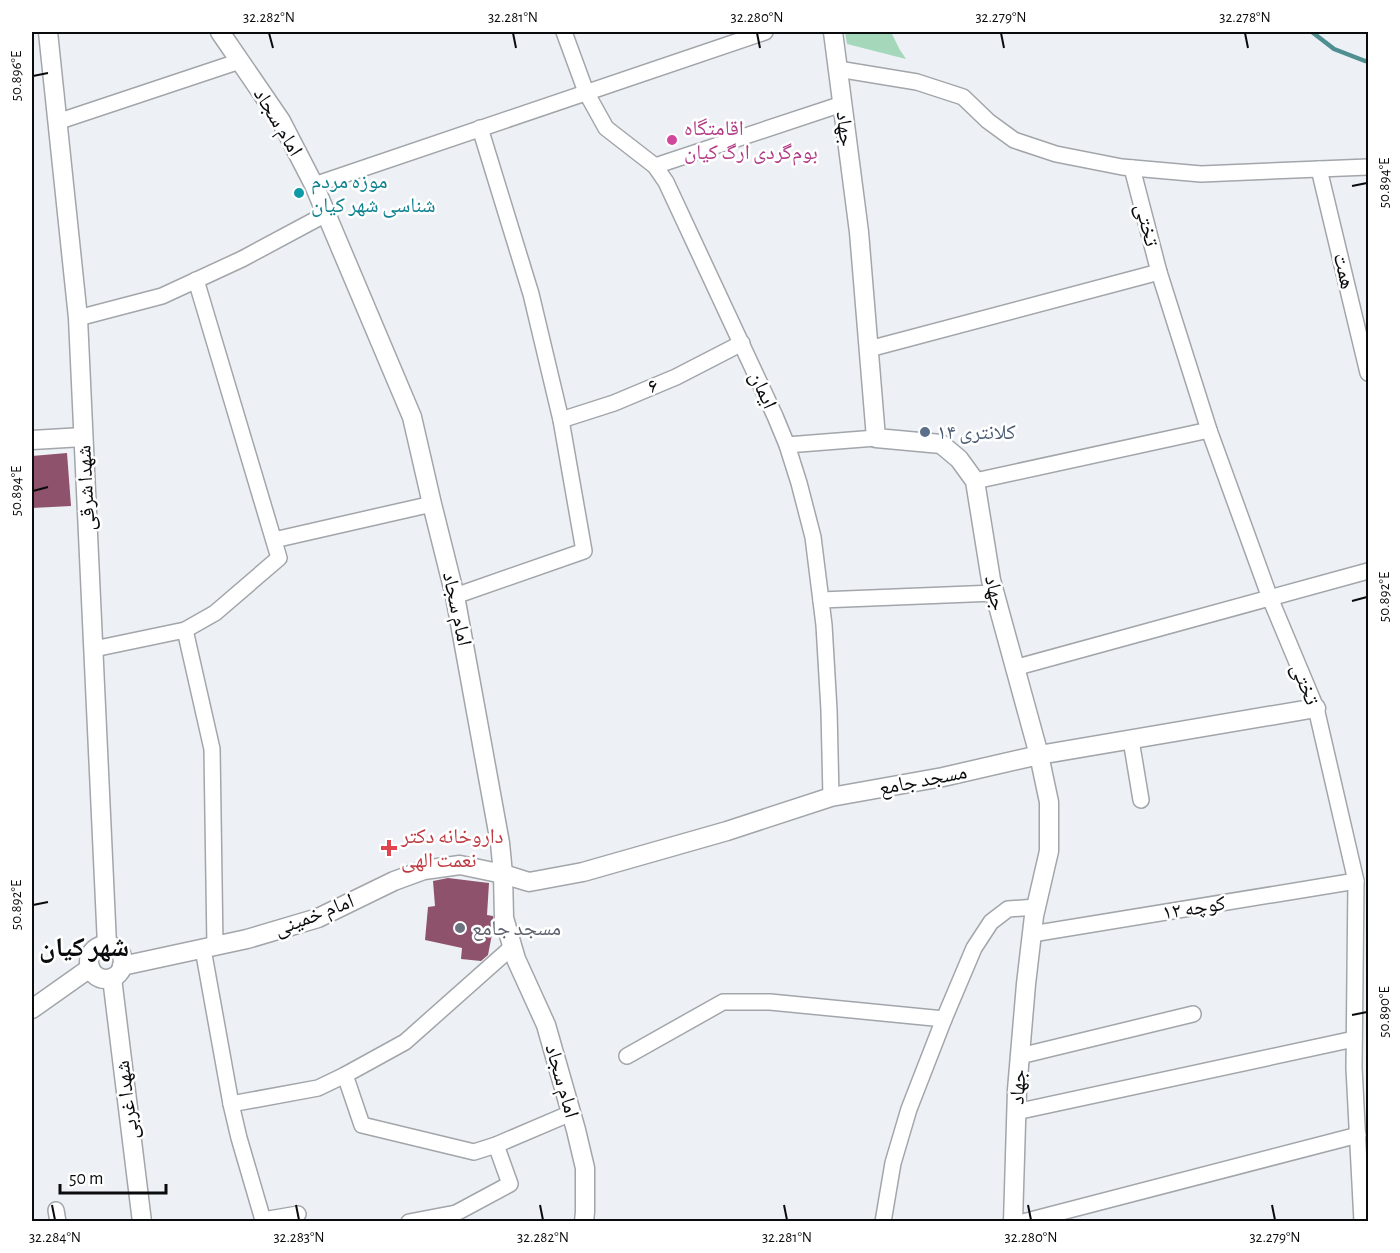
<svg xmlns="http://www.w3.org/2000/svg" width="1400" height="1253" font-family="'Alegreya Sans','Noto Naskh Arabic',sans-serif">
  <rect width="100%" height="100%" fill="#edf1f5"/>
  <path fill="#a5d8ba" d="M845 32H891L900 50 906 59 847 44Z"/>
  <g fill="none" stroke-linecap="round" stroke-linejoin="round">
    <path stroke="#508f91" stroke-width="4.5" d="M1312 32 1334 49 1365 61H1368"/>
  </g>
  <g fill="#8e526c">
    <path d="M67 453 71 506 32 508V456Z"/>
    <path d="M448 878 489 883 487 915 493 916 494 924 488 955 481 961 461 959 462 948 425 940 428 907 435 906 433 881Z"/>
  </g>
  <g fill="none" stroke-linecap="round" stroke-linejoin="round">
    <g stroke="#a2a6aa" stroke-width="18">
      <g id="minor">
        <path d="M564 32 586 92 606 128 655 166 666 182 775 416 787 445 799 483 813 537 824 625 829 710 831 797"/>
        <path d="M838 69 917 82 963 97 988 121 1014 140 1056 154 1122 167 1201 174 1368 167"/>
        <path d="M57 122 240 61"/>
        <path d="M655 166 842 104"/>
        <path d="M1132 168 1159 272 1209 430 1270 598 1316 708 1356 881 1354 1068 1362 1222"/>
        <path d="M1319 169 1368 373"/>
        <path d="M314 185 765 32"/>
        <path d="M78 318 162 296 242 259 326 214"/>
        <path d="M869 349 1159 272"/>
        <path d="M561 420 614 403 676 377 742 343"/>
        <path d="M787 445 876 438"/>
        <path d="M975 481 1209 430"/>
        <path d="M274 540 432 504"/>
        <path d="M455 596 584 551 561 420 531 294 480 128"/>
        <path d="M821 600 995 593"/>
        <path d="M185 630 212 749 215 947"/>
        <path d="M94 649 185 630 215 613 279 558 196 280"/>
        <path d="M1014 668 1368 571"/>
        <path d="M1131 740 1141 800"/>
        <path d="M1032 934 1356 881"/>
        <path d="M203 949 231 1104 239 1138 263 1220 298 1214"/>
        <path d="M627 1056 723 1002H770L944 1019"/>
        <path d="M1020 1056 1193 1014"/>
        <path d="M345 1075 362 1125 474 1152 496 1145 571 1113"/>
        <path d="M231 1104 318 1088 345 1075 405 1042 512 947"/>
        <path d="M1016 1112 1354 1039"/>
        <path d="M56 1210 58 1222"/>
        <path d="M409 1222 456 1213 510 1184 496 1145"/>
        <path d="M883 1222 893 1163 909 1109 944 1019 974 948 991 922 1008 909 1036 907"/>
        <path d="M1023 1222 1358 1135"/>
      </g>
    </g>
    <g stroke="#a2a6aa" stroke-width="21">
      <g id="tertiary">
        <path d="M48 32 78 318 107 945"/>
        <path d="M220 32 281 121 314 185 412 417 432 504 455 596 500 843 503 874 504 918 516 959 546 1025 576 1130 585 1168V1212L584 1222"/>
        <path d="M833 32 859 232 876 438 941 444 959 459 975 481 991 580 1039 755 1049 802V851L1034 916 1026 984 1017 1090 1013 1222"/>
        <path d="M32 440 83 437"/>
        <circle cx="106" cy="962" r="17"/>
        <path d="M122 966 247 939 318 918 394 881 424 870 460 865 503 874 529 882 583 872 727 831 831 797 943 777 1039 755 1316 708"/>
        <path d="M112 978 142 1222"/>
        <path d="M32 1009 90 968"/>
      </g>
    </g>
    <use href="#minor" stroke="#fff" stroke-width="15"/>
    <use href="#tertiary" stroke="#fff" stroke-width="18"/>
  </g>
  <path fill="none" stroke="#0a0b0d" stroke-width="2" d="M269 33 273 48M513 33 516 48M757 33 760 48M1001 33 1004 48M1245 33 1248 48M33 76 48 73M1352 186 1367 183M33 491 48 487M1352 601 1367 597M33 905 48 902M1352 1015 1367 1012M52 1205 55 1220M296 1205 299 1220M540 1205 543 1220M784 1205 787 1220M1028 1205 1031 1220M1272 1205 1275 1220"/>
  <circle fill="#d1479c" stroke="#fff" stroke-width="2" cx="672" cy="140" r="6"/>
  <circle fill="#0f9aa8" stroke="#fff" stroke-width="2" cx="299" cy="193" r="6"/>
  <circle fill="#5c6f8a" stroke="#fff" stroke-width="2" cx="925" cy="432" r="6"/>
  <path fill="#e0444e" stroke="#fff" stroke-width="2" d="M386 839h6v6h6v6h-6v6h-6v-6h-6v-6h6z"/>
  <circle fill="#6b7280" stroke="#fff" stroke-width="2" cx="460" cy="928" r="6"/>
  <g text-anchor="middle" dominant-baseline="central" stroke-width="5" stroke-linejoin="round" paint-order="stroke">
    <g font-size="21" fill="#0a0b0d" stroke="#fff">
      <text transform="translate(278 122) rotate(59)">امام سجاد</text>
      <text transform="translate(845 129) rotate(83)">جهاد</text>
      <text transform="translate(1147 225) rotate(76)">تختی</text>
      <text transform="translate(1344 271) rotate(77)">همت</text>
      <text transform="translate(653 386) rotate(-23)">۶</text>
      <text transform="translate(763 390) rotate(66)">ایمان</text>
      <text transform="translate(86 488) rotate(-93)">شهدا شرقی</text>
      <text transform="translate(995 593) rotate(77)">جهاد</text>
      <text transform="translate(457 609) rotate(78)">امام سجاد</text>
      <text transform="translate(1305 684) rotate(68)">تختی</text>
      <text transform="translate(923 780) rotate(-11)">مسجد جامع</text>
      <text transform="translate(1194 908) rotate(-9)">کوچه ۱۲</text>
      <text transform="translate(314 915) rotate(-21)">امام خمینی</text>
      <text transform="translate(562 1081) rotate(74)">امام سجاد</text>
      <text transform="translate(1018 1087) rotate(-87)">جهاد</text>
      <text transform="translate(127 1100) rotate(-97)">شهدا غربی</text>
    </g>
    <g font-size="21" fill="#b23c85" stroke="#fff" text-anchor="start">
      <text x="684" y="128">اقامتگاه<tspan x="684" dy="24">بوم‌گردی ارگ کیان</tspan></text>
    </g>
    <g font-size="21" fill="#0d838f" stroke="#fff" text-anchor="start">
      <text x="311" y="181">موزه مردم<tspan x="311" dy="24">شناسی شهر کیان</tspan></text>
    </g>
    <g font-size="21" fill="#4e5e75" stroke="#fff" text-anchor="start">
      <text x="937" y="432">کلانتری ۱۴</text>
    </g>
    <g font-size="21" fill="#be3a42" stroke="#fff" text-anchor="start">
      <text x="401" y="836">داروخانه دکتر<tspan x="401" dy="24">نعمت الهی</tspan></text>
    </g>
    <g font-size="21" fill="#5b616d" stroke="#fff" text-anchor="start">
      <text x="472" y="928">مسجد جامع</text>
    </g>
    <g font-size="27" font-weight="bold" fill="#0a0b0d" stroke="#fff">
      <text x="84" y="947">شهر کیان</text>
    </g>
  </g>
  <rect width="1400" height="1253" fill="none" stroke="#ffffff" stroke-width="66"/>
  <path d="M60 1184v9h106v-9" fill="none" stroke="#0a0b0d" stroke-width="3"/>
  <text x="69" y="1184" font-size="18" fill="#0a0b0d" stroke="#ffffff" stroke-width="4.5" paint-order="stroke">50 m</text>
  <rect x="33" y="33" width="1334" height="1187" fill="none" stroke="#0a0b0d" stroke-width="2"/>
  <g font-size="15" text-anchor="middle" fill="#0a0b0d">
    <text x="269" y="22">32.282°N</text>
    <text x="513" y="22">32.281°N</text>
    <text x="757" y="22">32.280°N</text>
    <text x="1001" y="22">32.279°N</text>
    <text x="1245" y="22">32.278°N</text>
    <text transform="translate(16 76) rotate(-90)" y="5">50.896°E</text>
    <text transform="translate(1384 183) rotate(-90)" y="5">50.894°E</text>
    <text transform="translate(16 491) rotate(-90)" y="5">50.894°E</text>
    <text transform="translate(1384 597) rotate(-90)" y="5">50.892°E</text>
    <text transform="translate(16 905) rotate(-90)" y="5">50.892°E</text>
    <text transform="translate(1384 1012) rotate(-90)" y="5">50.890°E</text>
    <text x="55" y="1242">32.284°N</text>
    <text x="299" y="1242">32.283°N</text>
    <text x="543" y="1242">32.282°N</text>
    <text x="787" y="1242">32.281°N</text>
    <text x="1031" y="1242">32.280°N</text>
    <text x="1275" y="1242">32.279°N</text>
  </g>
</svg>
